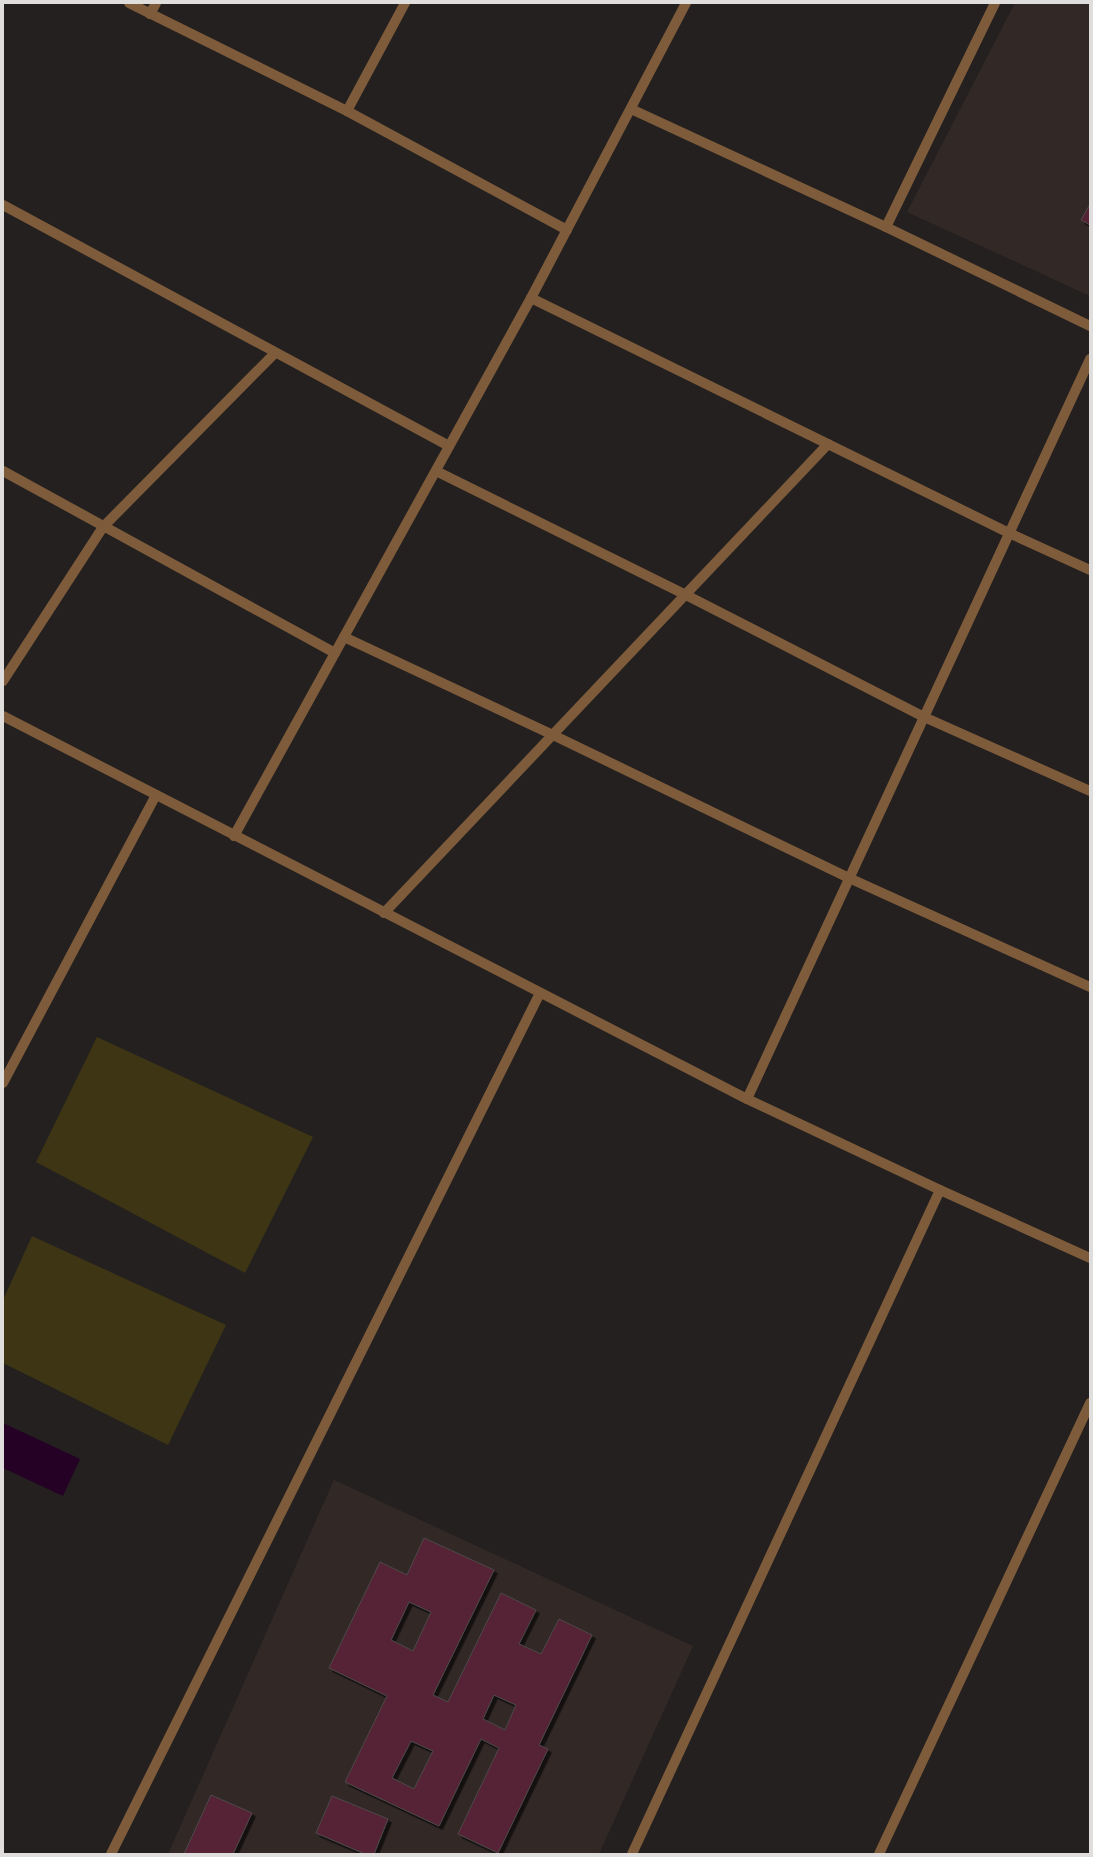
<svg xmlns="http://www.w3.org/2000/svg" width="1093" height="1857" font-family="Lato,sans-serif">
  <defs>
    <filter id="shadow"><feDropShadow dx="3.5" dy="3.5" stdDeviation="0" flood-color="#0009"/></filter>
  </defs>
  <rect width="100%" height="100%" fill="#23201f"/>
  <g fill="#322927">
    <path d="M1015 3H1090V296L907 212Z"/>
    <path d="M334 1480 693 1646 599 1854H168Z"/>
  </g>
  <g fill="#3d3513">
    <path d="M97 1037 313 1137 245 1273 36 1162Z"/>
    <path d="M32 1236 226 1325 168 1445 3 1363V1300Z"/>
  </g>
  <path fill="#240125" d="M3 1423 80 1459 63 1496 3 1468Z"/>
  <g fill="#562134" stroke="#4d494a" fill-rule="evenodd" filter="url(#shadow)">
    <path d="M1090 204V225L1081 220Z"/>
    <path d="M424 1538 494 1570 433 1695 448 1702 501 1593 536 1610 519 1644 541 1654 559 1619 592 1635 539 1745 548 1749 498 1853 458 1834 499 1748 481 1739 439 1826 345 1782 387 1696 329 1668 380 1562 407 1575ZM409 1602 431 1612 413 1651 391 1640ZM494 1695 516 1705 505 1730 483 1719ZM411 1741 433 1751 414 1789 392 1778Z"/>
    <path d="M211 1795 252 1813 233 1854H184Z"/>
    <path d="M332 1796 388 1819 374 1854H365L316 1833Z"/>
  </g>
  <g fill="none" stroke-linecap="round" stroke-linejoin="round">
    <g stroke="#7d5b3b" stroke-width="10">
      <path d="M129 3 347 111 567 230"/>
      <path d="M150 14 156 3"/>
      <path d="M631 109 886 227 1090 326"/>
      <path d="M347 111 405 3"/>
      <path d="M3 205 449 446"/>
      <path d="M886 227 995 3"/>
      <path d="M531 298 1009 533 1090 570"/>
      <path d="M3 471 335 653"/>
      <path d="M436 471 686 595 924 717 1090 791"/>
      <path d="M344 637 553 735 849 878 1090 987"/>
      <path d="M3 681 103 527 275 353"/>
      <path d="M3 716 747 1099 940 1190 1090 1258"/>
      <path d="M234 836 531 298 686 3"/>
      <path d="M384 913 828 444"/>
      <path d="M3 1083 156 795"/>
      <path d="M747 1099 1090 359"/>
      <path d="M111 1854 540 993"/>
      <path d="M632 1854 940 1190"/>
      <path d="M879 1854 1090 1403"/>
    </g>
  </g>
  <rect width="1093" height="1857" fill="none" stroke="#e0dedd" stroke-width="8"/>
</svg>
